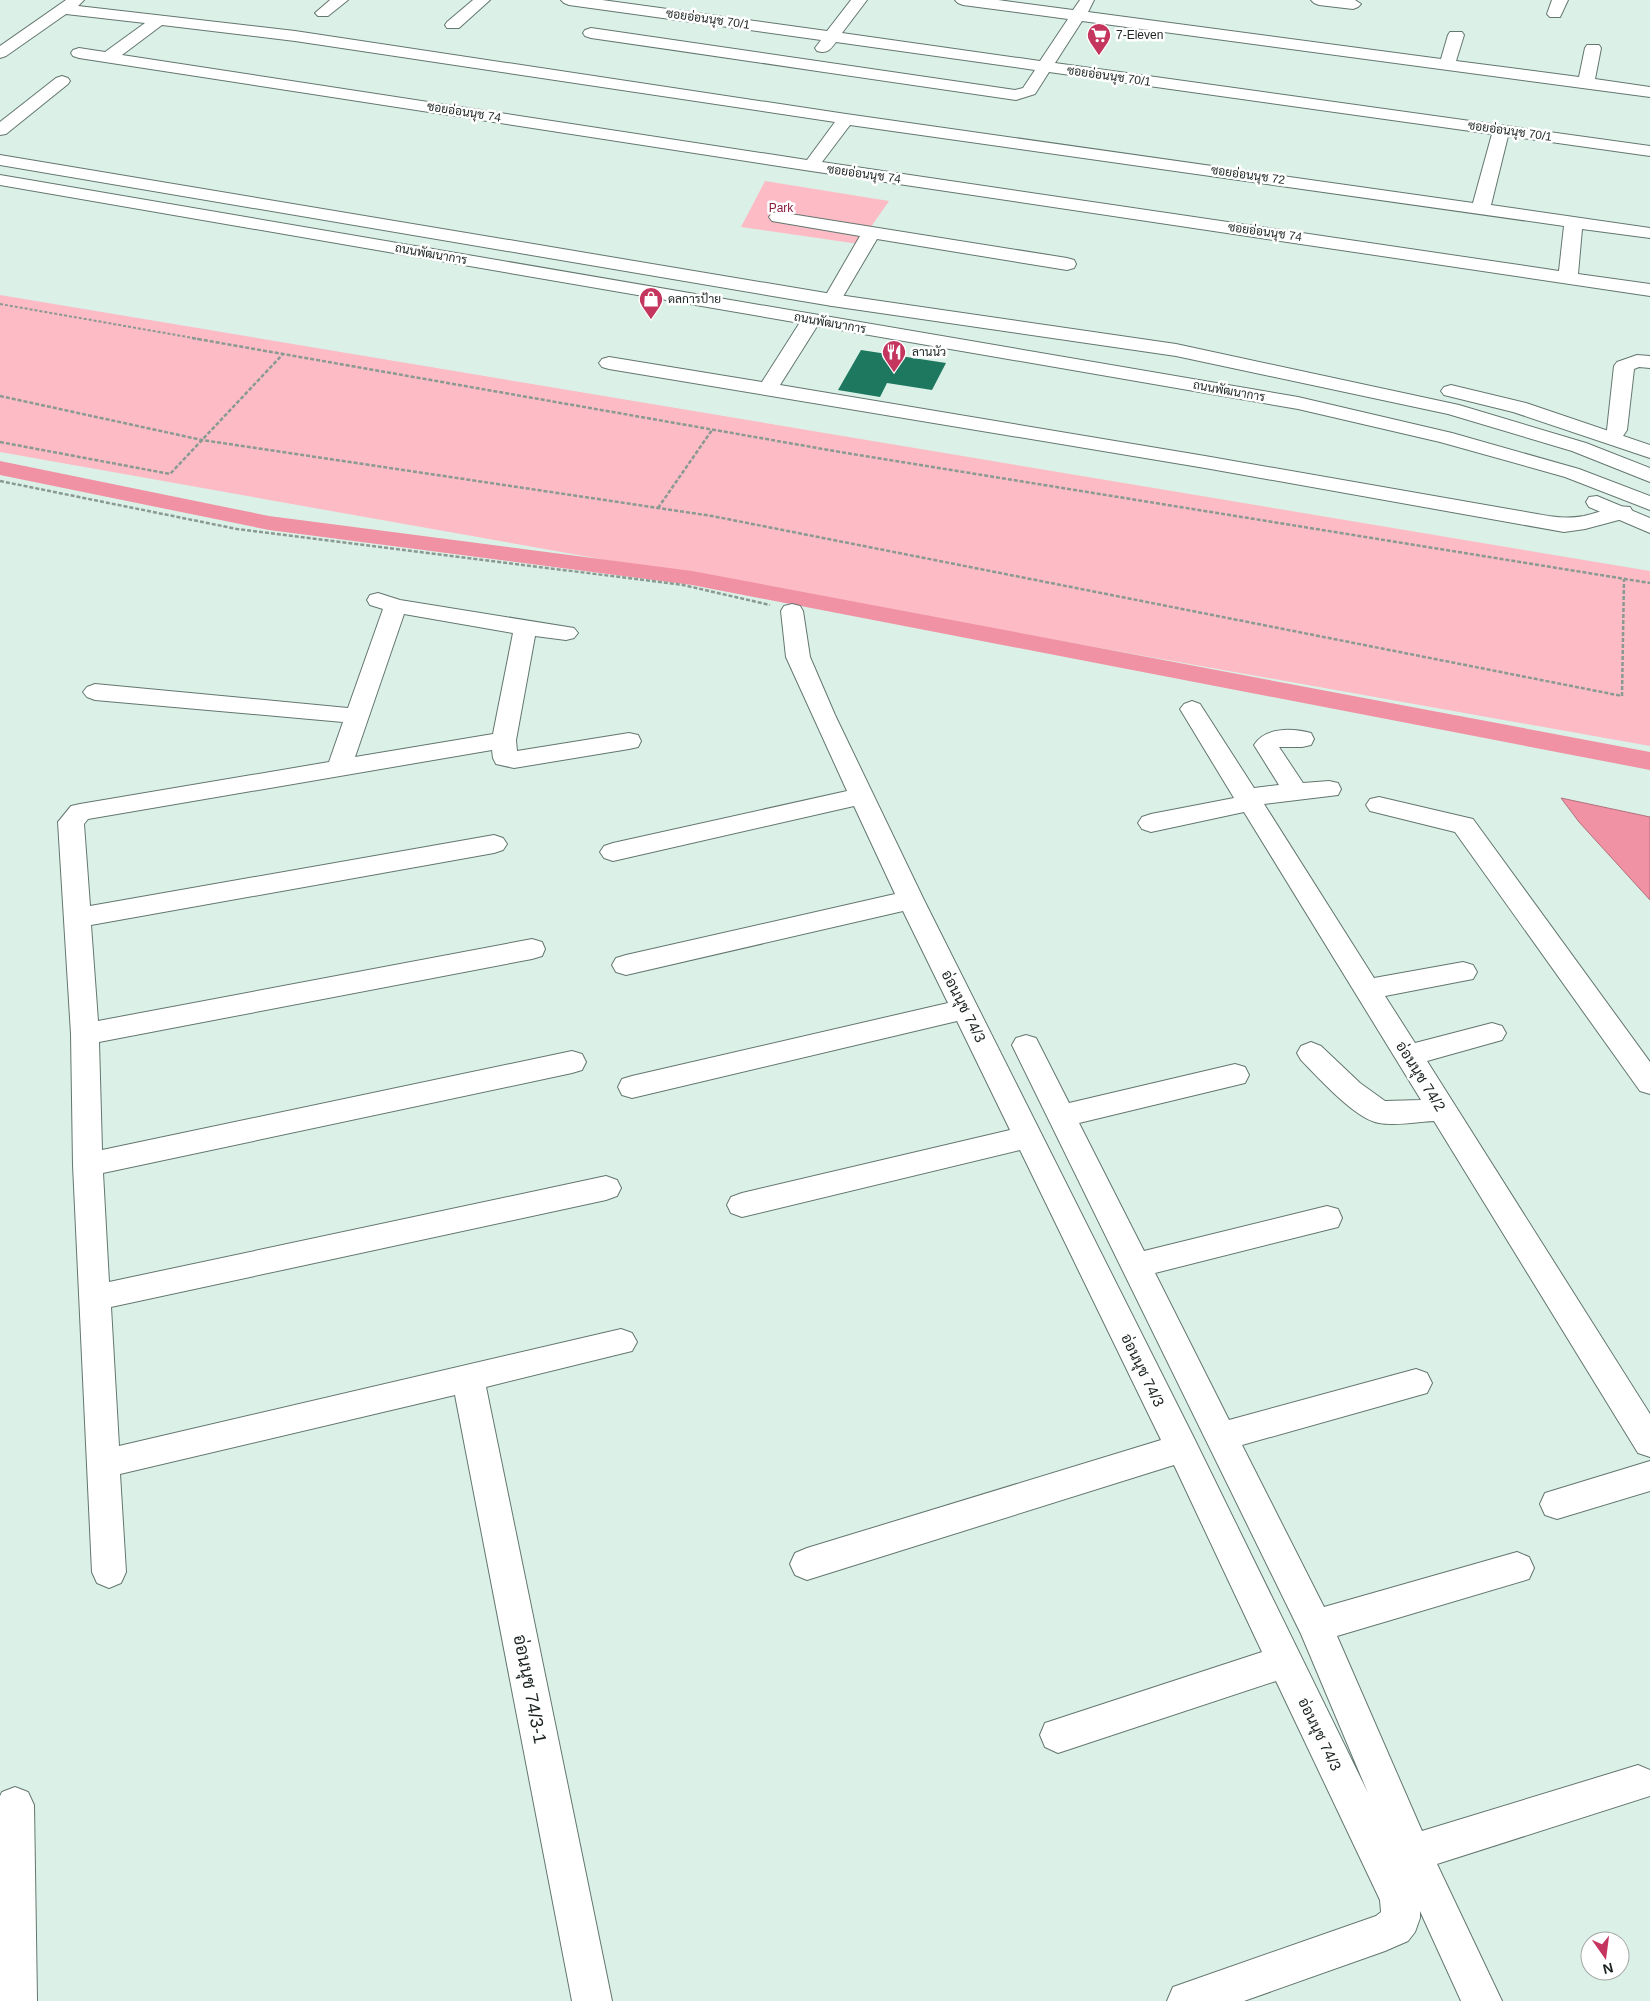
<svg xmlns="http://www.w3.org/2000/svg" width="1650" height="2001" font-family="Arial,Sarabun,sans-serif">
  <rect width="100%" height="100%" fill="#dbf1e8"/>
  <g fill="#fcbbc5">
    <path d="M765 181 889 201 859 244 741 227Z"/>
    <path d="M0 295 1650 571V746L0 452Z"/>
  </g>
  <path fill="#f092a3" stroke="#b0717c" d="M1561 798 1650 817V900L1579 822Z"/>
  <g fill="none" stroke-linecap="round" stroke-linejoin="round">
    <path fill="#f092a3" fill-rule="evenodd" d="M0 461 269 516 692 571 1650 752V770L692 585 269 530 0 475Z"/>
  </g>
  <path fill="#1e785f" d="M861 350 946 363 932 390 887 383 880 397 838 390Z"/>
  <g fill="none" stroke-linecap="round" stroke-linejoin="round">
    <g stroke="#63766f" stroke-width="2">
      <g id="minor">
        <path d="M66 0H84L78 6 295 31 846 114 1473 203 1492 134 1049 72 1035 94 1016 100C874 80 733 58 591 38L585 36 583 33 585 30 591 28 1015 90 1023 88 1035 70 836 42C830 50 827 54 817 51L815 48 821 40 569 5 564 3 561 0H602L827 31 851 0H867L842 33 1040 61 1068 19 963 5 958 3 955 0H998L1073 10 1080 0H1094L1088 12 1441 59 1448 35 1450 32H1462L1464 35 1456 61 1579 77 1585 48 1587 45H1599L1601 48 1595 79 1650 87V97L1082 21 1055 63 1650 146V156L1508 136 1491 205 1650 228V238L1582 229 1578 274 1650 284V296L811 171 79 58 73 56 71 53 73 50 79 48 105 52 145 23 66 14 6 56 0 58V46ZM162 25 295 41 835 122 807 160 122 55ZM850 125 1564 226 1559 271 822 162Z"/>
        <path d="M330 0H348L328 16H318L315 13Z"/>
        <path d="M473 0H490L459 28H447L445 25 447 22Z"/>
        <path d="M1311 0H1355L1361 4 1358 7 1353 9 1319 5 1314 3Z"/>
        <path d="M1552 0H1568L1560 17H1550L1547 14Z"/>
        <path d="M62 76 68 78 70 81 68 84 6 134 0 135V122L56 78Z"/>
        <path d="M778 212 1067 258 1074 260 1076 264 1074 268 1067 270 877 239 841 300 839 304 832 306 825 304 823 300 860 236 772 221 769 217 772 213Z"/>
        <path d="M811 314 818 316 821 320 780 385 1205 456 1537 514C1553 517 1567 519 1584 516 1599 513 1615 504 1630 507L1633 512 1630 517 1585 529 1564 532 1205 468 609 369 602 367 599 363 602 359 609 357 762 382 804 316Z"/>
        <path d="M1637 355 1650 356V368L1639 367 1634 369 1627 430 1619 442 1612 444 1605 442 1602 438 1607 430 1614 366 1617 362Z"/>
        <path d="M378 593 400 600 574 628 578 633 574 638 566 640 535 636 516 740 517 751 629 733 638 735 641 741 638 747 629 749 514 768 496 764 493 758 492 750 88 819 84 824 90 906 494 835 503 838 507 844 503 850 494 853 91 925 98 1021 532 939 542 942 545 949 542 956 532 959 99 1042 102 1150 572 1051 582 1054 586 1062 582 1070 572 1073 103 1173 109 1282 606 1176 617 1180 621 1188 617 1196 606 1200 111 1307 119 1446 621 1329 632 1333 637 1342 632 1351 486 1387 612 2001H572L455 1395 120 1474 126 1572 121 1583 109 1588 97 1583 92 1572 73 1165 71 1034 58 822 71 806 80 804 329 762 343 722 95 700 87 697 83 692 87 687 95 684 348 708 383 609 370 605 367 600 370 595ZM404 614 513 633 493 734 355 757Z"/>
        <path d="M792 604 800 606 803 611 810 657 835 715 924 900 1194 1438 1368 1793 1301 1634 1012 1045 1016 1038 1026 1035 1036 1038 1069 1103 1235 1064 1245 1067 1249 1075 1245 1083 1079 1123 1144 1251 1327 1206 1338 1209 1342 1218 1338 1227 1155 1273 1229 1420 1416 1369 1427 1373 1432 1383 1427 1393 1242 1445 1324 1607 1517 1552 1529 1557 1534 1568 1529 1579 1337 1636 1422 1831 1638 1765 1650 1770V1796L1437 1864 1502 2001H1461L1420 1911V1918L1415 1932 1408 1941 1385 1951 1244 2001H1167L1173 1987 1376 1916 1381 1912 1380 1900 1276 1681 1058 1753 1045 1747 1040 1735 1045 1723 1262 1652 1174 1465 807 1580 795 1575 790 1564 795 1553 807 1548 1161 1440 1020 1150 742 1217 731 1213 727 1205 731 1197 742 1193 1010 1130 957 1021 632 1098 622 1095 618 1087 622 1079 632 1076 948 1003 903 911 626 975 616 972 612 965 616 958 626 955 895 894 854 806 613 861 604 858 600 852 604 846 613 843 847 791 786 657 781 611 784 606Z"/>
        <path d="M1192 701 1200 704 1254 788 1279 785 1254 745C1265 727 1292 728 1311 733L1314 739 1311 745 1302 747H1279L1303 783 1329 781 1338 783 1341 789 1338 795 1264 804 1374 978 1463 962 1473 965 1477 972 1473 979 1385 996 1415 1043 1492 1023 1502 1026 1506 1033 1502 1040 1427 1061 1650 1414V1457L1638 1453 1434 1121C1417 1122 1396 1126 1379 1123 1355 1119 1319 1078 1301 1060L1297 1053 1301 1046 1311 1042 1321 1046 1360 1083 1385 1101 1421 1100 1244 812 1151 832 1142 829 1138 823 1142 817 1151 814 1234 798 1180 709 1184 704Z"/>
        <path d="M1379 797 1473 819 1650 1062V1094L1640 1091 1455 832 1370 811 1366 805 1370 799Z"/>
        <path d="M1650 1461V1491L1557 1519 1545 1515 1540 1504 1545 1493Z"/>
        <path d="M15 1787 28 1792 34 1805 37 2001H0V1796L2 1792Z"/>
      </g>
    </g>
    <g stroke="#63766f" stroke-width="2">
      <g id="major">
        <path d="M0 155 832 294 1176 344 1459 405 1586 443 1650 468V482L1572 451 1448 414 1176 356 832 306 0 165Z"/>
        <path d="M0 175 1298 397 1452 433 1579 469 1650 496V510L1565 477 1440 442 1298 409 0 185Z"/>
        <path d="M1451 385 1526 403 1650 445V458L1513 412 1444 395 1441 391 1444 387Z"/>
        <path d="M1597 496 1650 518V533L1589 507 1586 502 1589 497Z"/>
      </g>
    </g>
    <path stroke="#8a9a93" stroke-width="2" stroke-dasharray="3 2" stroke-linecap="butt" d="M0 304 199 339"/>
    <g stroke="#8a9a93" stroke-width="2.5" stroke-dasharray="4 2" stroke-linecap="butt">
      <path d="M192 338 840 452 1650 583"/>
      <path d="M0 396 202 440 712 516 1622 696 1624 579"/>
      <path d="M0 442 170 474 283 354"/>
      <path d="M0 481 237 529 683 585 770 605"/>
      <path d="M658 508 712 430"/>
    </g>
    <use href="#minor" fill="#fff" fill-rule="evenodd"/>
    <use href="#major" fill="#fff" fill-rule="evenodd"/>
  </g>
  <defs>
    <g id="supermarket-pin" transform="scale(1.25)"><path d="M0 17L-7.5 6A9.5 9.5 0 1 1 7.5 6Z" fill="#c5365f" stroke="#fff"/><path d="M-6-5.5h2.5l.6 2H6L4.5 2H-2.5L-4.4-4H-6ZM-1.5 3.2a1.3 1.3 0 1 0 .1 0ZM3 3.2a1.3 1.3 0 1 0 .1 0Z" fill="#fff"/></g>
    <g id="shop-pin" transform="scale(1.25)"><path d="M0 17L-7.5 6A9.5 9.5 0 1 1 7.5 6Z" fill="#c5365f" stroke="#fff"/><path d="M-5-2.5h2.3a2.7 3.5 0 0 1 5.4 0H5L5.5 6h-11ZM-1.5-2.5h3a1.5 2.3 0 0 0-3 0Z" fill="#fff"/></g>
    <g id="restaurant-pin" transform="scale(1.25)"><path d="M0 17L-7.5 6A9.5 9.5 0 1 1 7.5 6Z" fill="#c5365f" stroke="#fff"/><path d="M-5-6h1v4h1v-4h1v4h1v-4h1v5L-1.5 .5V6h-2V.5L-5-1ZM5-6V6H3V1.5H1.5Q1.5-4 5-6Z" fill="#fff"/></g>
  </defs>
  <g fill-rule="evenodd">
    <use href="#supermarket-pin" x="1099" y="35"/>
    <use href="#shop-pin" x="651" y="299"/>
    <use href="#restaurant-pin" x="894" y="352"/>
  </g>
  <g text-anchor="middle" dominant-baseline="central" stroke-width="5" stroke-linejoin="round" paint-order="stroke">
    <g font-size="12" fill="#1b2320" stroke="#fff">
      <text transform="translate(708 19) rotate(8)">ซอยอ่อนนุช 70/1</text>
      <text transform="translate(1109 76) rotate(8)">ซอยอ่อนนุช 70/1</text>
      <text transform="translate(464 112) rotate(9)">ซอยอ่อนนุช 74</text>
      <text transform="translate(1510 131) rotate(8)">ซอยอ่อนนุช 70/1</text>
      <text transform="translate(864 174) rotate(8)">ซอยอ่อนนุช 74</text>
      <text transform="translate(1248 175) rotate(8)">ซอยอ่อนนุช 72</text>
      <text transform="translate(1265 232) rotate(8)">ซอยอ่อนนุช 74</text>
      <text transform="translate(431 254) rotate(10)">ถนนพัฒนาการ</text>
      <text transform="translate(830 323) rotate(10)">ถนนพัฒนาการ</text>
      <text transform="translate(1229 391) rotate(10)">ถนนพัฒนาการ</text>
    </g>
    <g font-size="12" fill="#1b2320" stroke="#fff" text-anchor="start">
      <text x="1116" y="35">7-Eleven</text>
      <text x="668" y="299">ดลการป้าย</text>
      <text x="912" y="352">ลานนัว</text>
    </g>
    <g font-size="12" fill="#891c3d" stroke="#fff">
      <text x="781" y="208">Park</text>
    </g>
    <g font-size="15" fill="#1b2320" stroke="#fff">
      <text transform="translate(964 1006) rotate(63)">อ่อนนุช 74/3</text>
      <text transform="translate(1421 1076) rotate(58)">อ่อนนุช 74/2</text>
      <text transform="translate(1143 1370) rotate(64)">อ่อนนุช 74/3</text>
      <text transform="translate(1320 1734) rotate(64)">อ่อนนุช 74/3</text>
    </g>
    <g font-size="18" fill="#1b2320" stroke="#fff">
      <text transform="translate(530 1689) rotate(79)">อ่อนนุช 74/3-1</text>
    </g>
  </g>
  <g transform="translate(1605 1956) rotate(166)"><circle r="24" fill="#ffffff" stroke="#a4a7a6"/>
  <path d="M0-4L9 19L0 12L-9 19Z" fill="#c5365f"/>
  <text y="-8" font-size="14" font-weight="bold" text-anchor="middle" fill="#1b2320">N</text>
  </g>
</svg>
